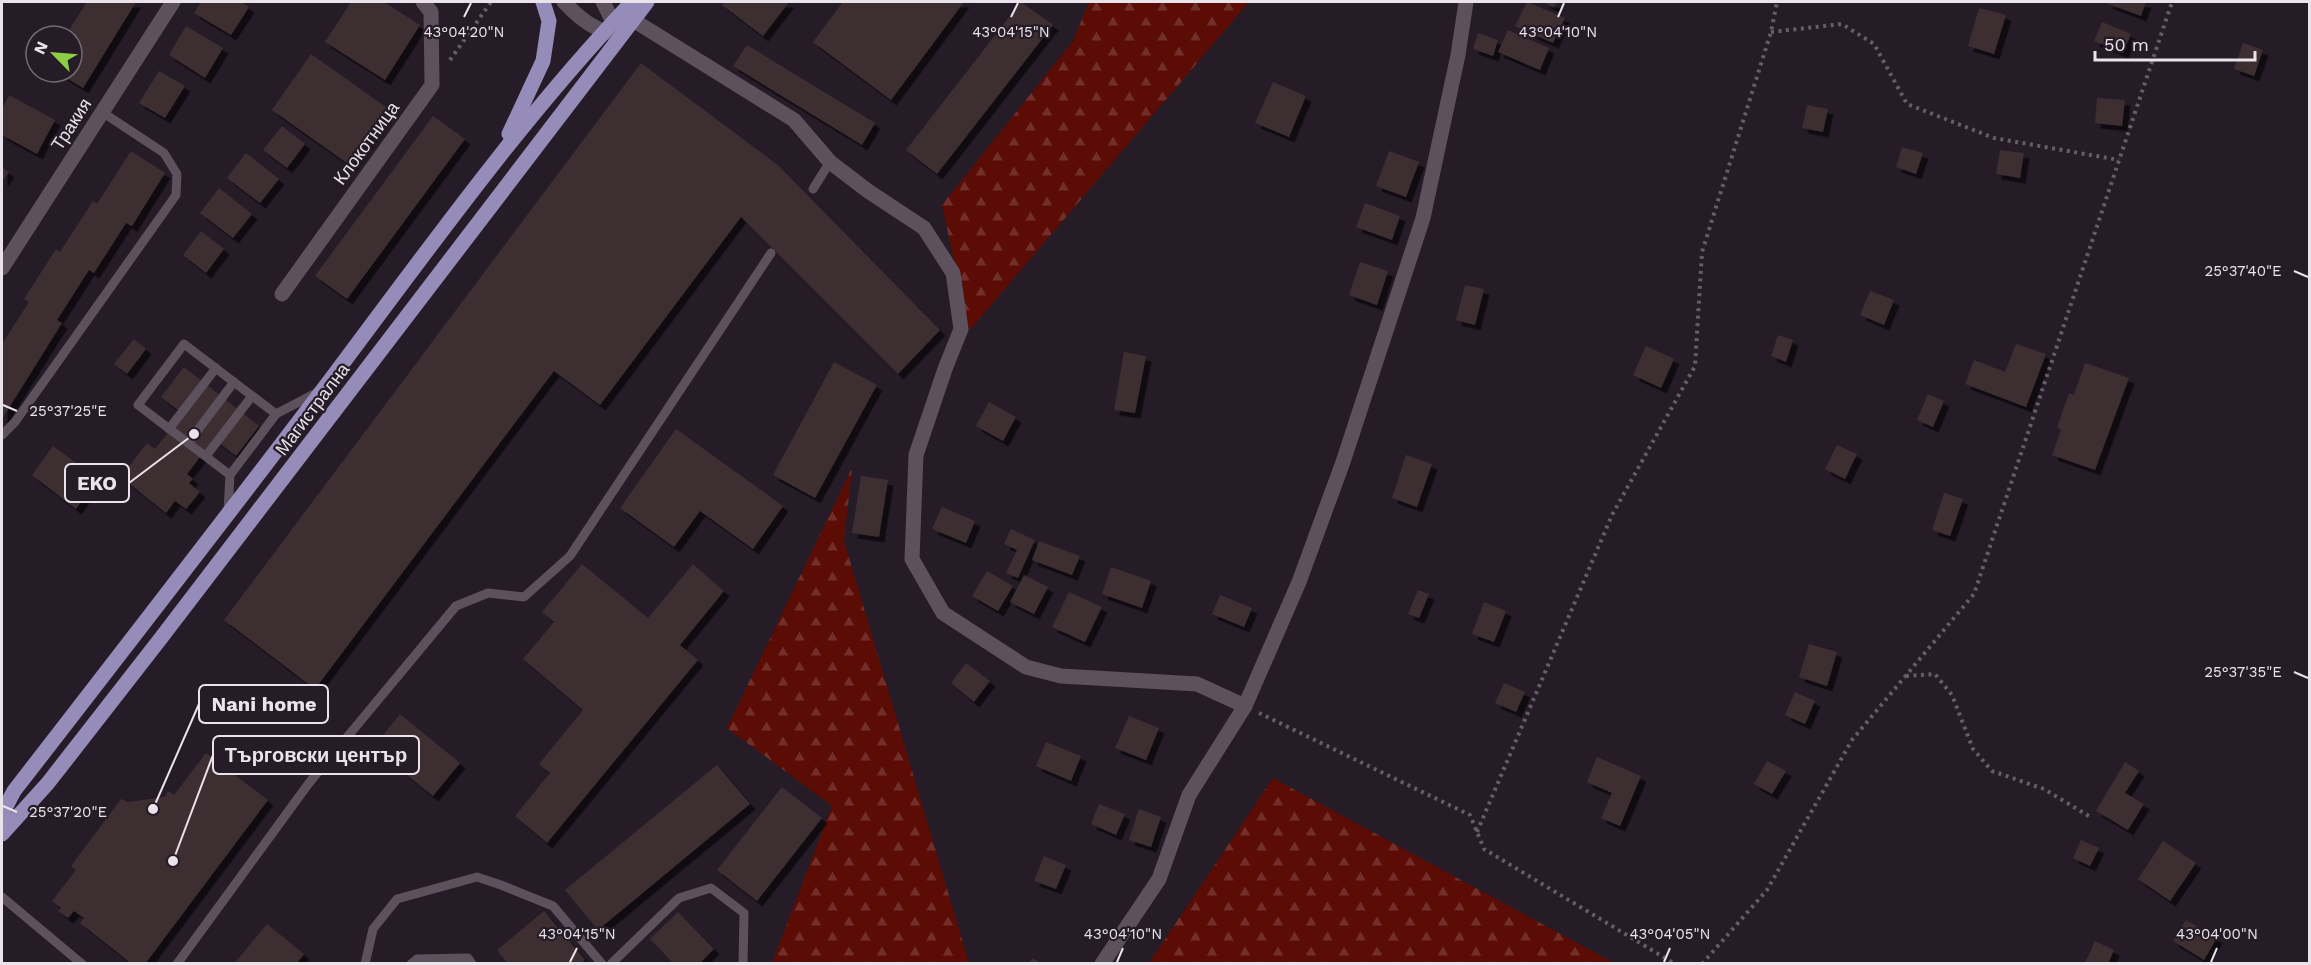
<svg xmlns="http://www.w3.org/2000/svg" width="2311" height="965" font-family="'Work Sans',sans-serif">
  <defs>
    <pattern id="forest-firs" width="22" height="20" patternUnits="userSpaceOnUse" patternTransform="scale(1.5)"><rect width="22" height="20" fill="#5a0c05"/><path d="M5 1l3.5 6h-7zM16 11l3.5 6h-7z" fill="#722f2a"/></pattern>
    <filter id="shadow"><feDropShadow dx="5.5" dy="5.5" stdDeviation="0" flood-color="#0009"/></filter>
  </defs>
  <rect width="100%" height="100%" fill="#251c27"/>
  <g fill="url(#forest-firs)">
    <path d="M1089 2H1249L969 331 942 205 1073 41Z"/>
    <path d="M852 468 844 541 969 963H772L832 806 727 728Z"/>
    <path d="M1273 778 1614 963H1149Z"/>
  </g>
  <g fill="#3e2e33" filter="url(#shadow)">
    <path d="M87 2H136L83 88 57 72H72V36H65Z"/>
    <path d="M201 2H241L249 7 231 35 194 13Z"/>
    <path d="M351 2H384L420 25 385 80 325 42Z"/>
    <path d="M724 2H789L763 36 722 5Z"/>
    <path d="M843 2H964L891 100 813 42Z"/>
    <path d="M1021 2 1053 25 937 174 906 150Z"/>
    <path d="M1527 2 1565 18 1553 43 1515 26Z"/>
    <path d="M1542 2H1557L1554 7Z"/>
    <path d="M2107 2H2146L2141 16 2106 3Z"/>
    <path d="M1979 8 2006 15 1994 54 1968 46Z"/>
    <path d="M2102 22 2131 34 2123 53 2094 41Z"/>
    <path d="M186 26 223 48 205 78 169 55Z"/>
    <path d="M1508 30 1549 48 1540 70 1498 52Z"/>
    <path d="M1478 33 1498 40 1493 56 1473 49Z"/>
    <path d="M2243 43 2263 50 2254 76 2234 69Z"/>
    <path d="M747 45 875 123 862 145 733 66Z"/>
    <path d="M311 54 390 110 351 166 272 110Z"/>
    <path d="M641 63 779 166 940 330 898 374 741 217 600 405 554 371 315 689 224 620Z"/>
    <path d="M159 71 185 86 165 118 139 103Z"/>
    <path d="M1273 82 1306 96 1289 137 1255 123Z"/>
    <path d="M9 95 55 120 37 154 2 135V109Z"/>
    <path d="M2097 98 2125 100 2122 126 2095 123Z"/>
    <path d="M1807 105 1828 109 1823 132 1802 128Z"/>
    <path d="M433 116 465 139 347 299 315 276Z"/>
    <path d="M282 126 305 144 287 168 263 150Z"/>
    <path d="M1902 147 1923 153 1916 174 1896 167Z"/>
    <path d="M2000 150 2024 153 2020 178 1996 174Z"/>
    <path d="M131 151 165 173 132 226 126 223 94 273 89 270 57 320 62 323 2 419V344L29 302 24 299 56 249 60 252 93 201 97 204Z"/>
    <path d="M1389 151 1419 162 1406 197 1376 186Z"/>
    <path d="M246 153 279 179 260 203 227 178Z"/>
    <path d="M2 167 9 172 2 182Z"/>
    <path d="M219 188 252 214 233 238 200 213Z"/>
    <path d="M1365 203 1400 216 1392 240 1356 227Z"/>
    <path d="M201 231 224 249 206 273 183 255Z"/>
    <path d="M1360 262 1388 271 1377 305 1349 295Z"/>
    <path d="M1465 285 1484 289 1475 325 1456 320Z"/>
    <path d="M1870 291 1894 300 1884 325 1860 315Z"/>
    <path d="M1778 335 1793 340 1786 362 1771 356Z"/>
    <path d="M134 339 146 349 127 374 114 364Z"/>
    <path d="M2016 344 2046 354 2026 407 1965 384 1974 360 2005 372Z"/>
    <path d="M1646 346 1674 359 1661 388 1633 375Z"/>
    <path d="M1124 352 1146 356 1135 413 1114 410Z"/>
    <path d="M834 362 877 385 815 498 773 475Z"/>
    <path d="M2085 363 2129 378 2095 470 2052 455 2061 430 2057 427 2069 393 2074 395Z"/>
    <path d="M184 367 259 426 236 456 214 439 187 474 193 479 189 483 200 492 186 509 175 501 166 513 121 477 147 443 155 449 183 414 161 397Z"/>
    <path d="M1928 394 1944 401 1933 427 1917 420Z"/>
    <path d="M989 402 1016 417 1003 441 976 426Z"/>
    <path d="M676 429 783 506 753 549 700 511 674 547 620 508Z"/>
    <path d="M1837 445 1857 454 1845 479 1825 469Z"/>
    <path d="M53 446 98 479 76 509 32 475Z"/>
    <path d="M1406 455 1432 464 1417 507 1392 498Z"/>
    <path d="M861 476 888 480 879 537 852 533Z"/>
    <path d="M1944 493 1963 499 1950 536 1932 530Z"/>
    <path d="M942 507 975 521 966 543 932 529Z"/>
    <path d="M1011 529 1035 540 1018 578 1006 573 1017 550 1004 544Z"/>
    <path d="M1039 541 1080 556 1072 575 1032 560Z"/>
    <path d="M582 564 648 618 693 564 724 591 680 645 698 660 547 843 515 816 550 773 539 764 583 710 523 659 554 622 542 612Z"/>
    <path d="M1111 567 1151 581 1142 608 1102 594Z"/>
    <path d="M987 571 1013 586 998 611 972 596Z"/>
    <path d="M1024 575 1048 587 1034 614 1010 602Z"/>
    <path d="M1418 590 1429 594 1419 618 1408 614Z"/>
    <path d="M1069 592 1102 607 1085 642 1052 627Z"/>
    <path d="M1220 595 1252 608 1244 627 1212 614Z"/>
    <path d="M1484 602 1506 611 1494 642 1472 634Z"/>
    <path d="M1809 644 1837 652 1827 686 1799 677Z"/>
    <path d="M966 663 990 681 974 702 951 683Z"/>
    <path d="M1504 683 1525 692 1516 712 1495 703Z"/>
    <path d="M1795 692 1815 701 1805 724 1785 715Z"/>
    <path d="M400 714 460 763 433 796 373 748Z"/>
    <path d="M1129 716 1159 728 1146 760 1115 748Z"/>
    <path d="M1046 742 1081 756 1071 781 1036 766Z"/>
    <path d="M206 753 268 800 145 964H132L80 923 84 918 74 911 68 918 58 911 61 908 52 901 76 870 71 866 121 799 128 802 165 797 168 791 174 795Z"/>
    <path d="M1597 757 1641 776 1620 826 1601 818 1612 793 1587 782Z"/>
    <path d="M1767 761 1786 771 1772 794 1754 784Z"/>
    <path d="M2125 762 2139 771 2125 793 2144 804 2128 830 2096 811Z"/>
    <path d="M717 765 750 804 598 930 565 890Z"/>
    <path d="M782 787 822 818 757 901 717 870Z"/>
    <path d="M1099 804 1125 814 1116 835 1091 824Z"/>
    <path d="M1139 809 1161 817 1151 847 1129 840Z"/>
    <path d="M2081 840 2099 848 2090 866 2073 858Z"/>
    <path d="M2163 841 2196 863 2170 901 2138 879Z"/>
    <path d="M1044 856 1066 865 1056 889 1034 881Z"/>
    <path d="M544 911 585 960 580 964H508L497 950Z"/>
    <path d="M678 912 714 949 699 964H674L650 939Z"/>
    <path d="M2186 920 2217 938 2204 960 2173 941Z"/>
    <path d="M267 924 304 954 296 964H234Z"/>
    <path d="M2095 941 2114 950 2108 964 2085 963Z"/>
    <path d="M1032 958 1043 964H1029Z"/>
  </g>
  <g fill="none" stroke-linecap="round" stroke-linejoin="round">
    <g stroke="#655d67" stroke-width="4" stroke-dasharray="3 4.5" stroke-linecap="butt">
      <path d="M1771 32 1842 24 1874 44 1907 104 1994 138 2119 160"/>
      <path d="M450 60 491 2"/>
      <path d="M1906 676 1935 674 1952 695 1973 749 1992 771 2044 789 2092 818"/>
      <path d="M1259 713 1470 815 1484 849 1675 964"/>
      <path d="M1477 832 1612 515 1695 366 1702 252 1771 32 1777 2"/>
      <path d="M1702 964 1767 890 1852 740 1974 594 2172 2"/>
    </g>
    <g stroke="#5d515e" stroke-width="9">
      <path d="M813 189 830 162"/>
      <path d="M276 414 318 392"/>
      <path d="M169 429 216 368"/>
      <path d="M2 435 15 422 176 195 177 174 164 153 102 112"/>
      <path d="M188 443 234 382"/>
      <path d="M206 456 252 396"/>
      <path d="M228 511 230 475 276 414 184 344 138 405 230 475"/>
      <path d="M2 897 82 964"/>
      <path d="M177 964 309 783 456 606 488 593 524 597 570 556 771 253"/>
      <path d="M365 964 373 929 397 899 477 877 501 885 553 906 602 964"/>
      <path d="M411 964 417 959 468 958 472 964"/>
      <path d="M611 964 679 898 711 888 744 913 743 964"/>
    </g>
    <g stroke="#5d515e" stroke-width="15">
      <path d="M564 2C577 16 596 33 616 33"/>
      <path d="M603 2 613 22 614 33"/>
      <path d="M633 20 794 120 830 162 868 191 924 228 953 273 961 329 945 369 916 455 912 559 943 613 1026 667 1061 676 1197 684 1245 706"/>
      <path d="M2 268 173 2"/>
      <path d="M282 294 432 85 431 12 423 2"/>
      <path d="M1102 964 1159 879 1189 795 1245 706 1299 582 1343 462 1423 218 1458 55 1466 2"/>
    </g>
    <g stroke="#958cb9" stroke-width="15">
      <path d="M509 134 543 61 549 21 543 2"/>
      <path d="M2 814 14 791C121 653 228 515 334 375 430 247 522 118 632 2"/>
      <path d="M2 834 48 783 161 638 647 2"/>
    </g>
  </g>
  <path fill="none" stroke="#eae3eb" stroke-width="2" d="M464 17 471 3M1011 17 1018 3M1558 17 1564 3M2294 271 2308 277M3 405 17 411M2294 672 2308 678M3 806 17 812M570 962 577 948M1117 962 1123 948M1664 962 1670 948M2211 962 2217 948"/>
  <g text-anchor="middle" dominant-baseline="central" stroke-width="4.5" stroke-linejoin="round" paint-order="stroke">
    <g font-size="18" fill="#eae3eb" stroke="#251c27">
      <text transform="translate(71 124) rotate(-57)">Тракия</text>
      <text transform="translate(366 143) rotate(-54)">Клокотница</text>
      <text transform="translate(312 409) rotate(-53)">Магистрална</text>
    </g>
  </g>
  <g font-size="15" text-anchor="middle" fill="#eae3eb" stroke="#251c27" stroke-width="4.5" stroke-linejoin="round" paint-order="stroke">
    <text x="464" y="37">43°04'20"N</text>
    <text x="1011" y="37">43°04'15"N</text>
    <text x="1558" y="37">43°04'10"N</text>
    <text x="2243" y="276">25°37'40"E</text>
    <text x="68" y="416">25°37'25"E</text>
    <text x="2243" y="677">25°37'35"E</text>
    <text x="68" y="817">25°37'20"E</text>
    <text x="577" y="939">43°04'15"N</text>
    <text x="1123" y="939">43°04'10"N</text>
    <text x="1670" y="939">43°04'05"N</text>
    <text x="2217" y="939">43°04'00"N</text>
  </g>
  <path fill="none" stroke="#eae3eb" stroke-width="2" d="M194 434L129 483M153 809L199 704M173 861L213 755"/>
  <g fill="#eae3eb" stroke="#251c27" stroke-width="2">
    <circle cx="194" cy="434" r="6"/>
    <circle cx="153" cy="809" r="6"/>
    <circle cx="173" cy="861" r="6"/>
  </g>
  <g fill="#251c27" stroke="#eae3eb" stroke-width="2">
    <rect x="65" y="464" width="64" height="38" rx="6"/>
    <rect x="199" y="685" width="129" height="38" rx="6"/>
    <rect x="213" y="736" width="206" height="38" rx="6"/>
  </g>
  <g font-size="20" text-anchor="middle" font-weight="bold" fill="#eae3eb">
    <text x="97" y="490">EKO</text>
    <text x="264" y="711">Nani home</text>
    <text x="316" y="762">Търговски център</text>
  </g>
  <rect width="2311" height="965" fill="none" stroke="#eae3eb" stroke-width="6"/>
  <g transform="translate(54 54) rotate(295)"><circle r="28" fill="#251c27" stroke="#746c75" stroke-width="1.5"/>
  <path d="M0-4.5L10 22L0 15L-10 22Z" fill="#8cce45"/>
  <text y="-9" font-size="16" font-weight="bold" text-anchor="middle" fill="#eae3eb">N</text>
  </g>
  <path d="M2095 51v9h160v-9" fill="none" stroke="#eae3eb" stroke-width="3"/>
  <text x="2104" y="51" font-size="18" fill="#eae3eb" stroke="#251c27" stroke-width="4.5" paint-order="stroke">50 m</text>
</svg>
